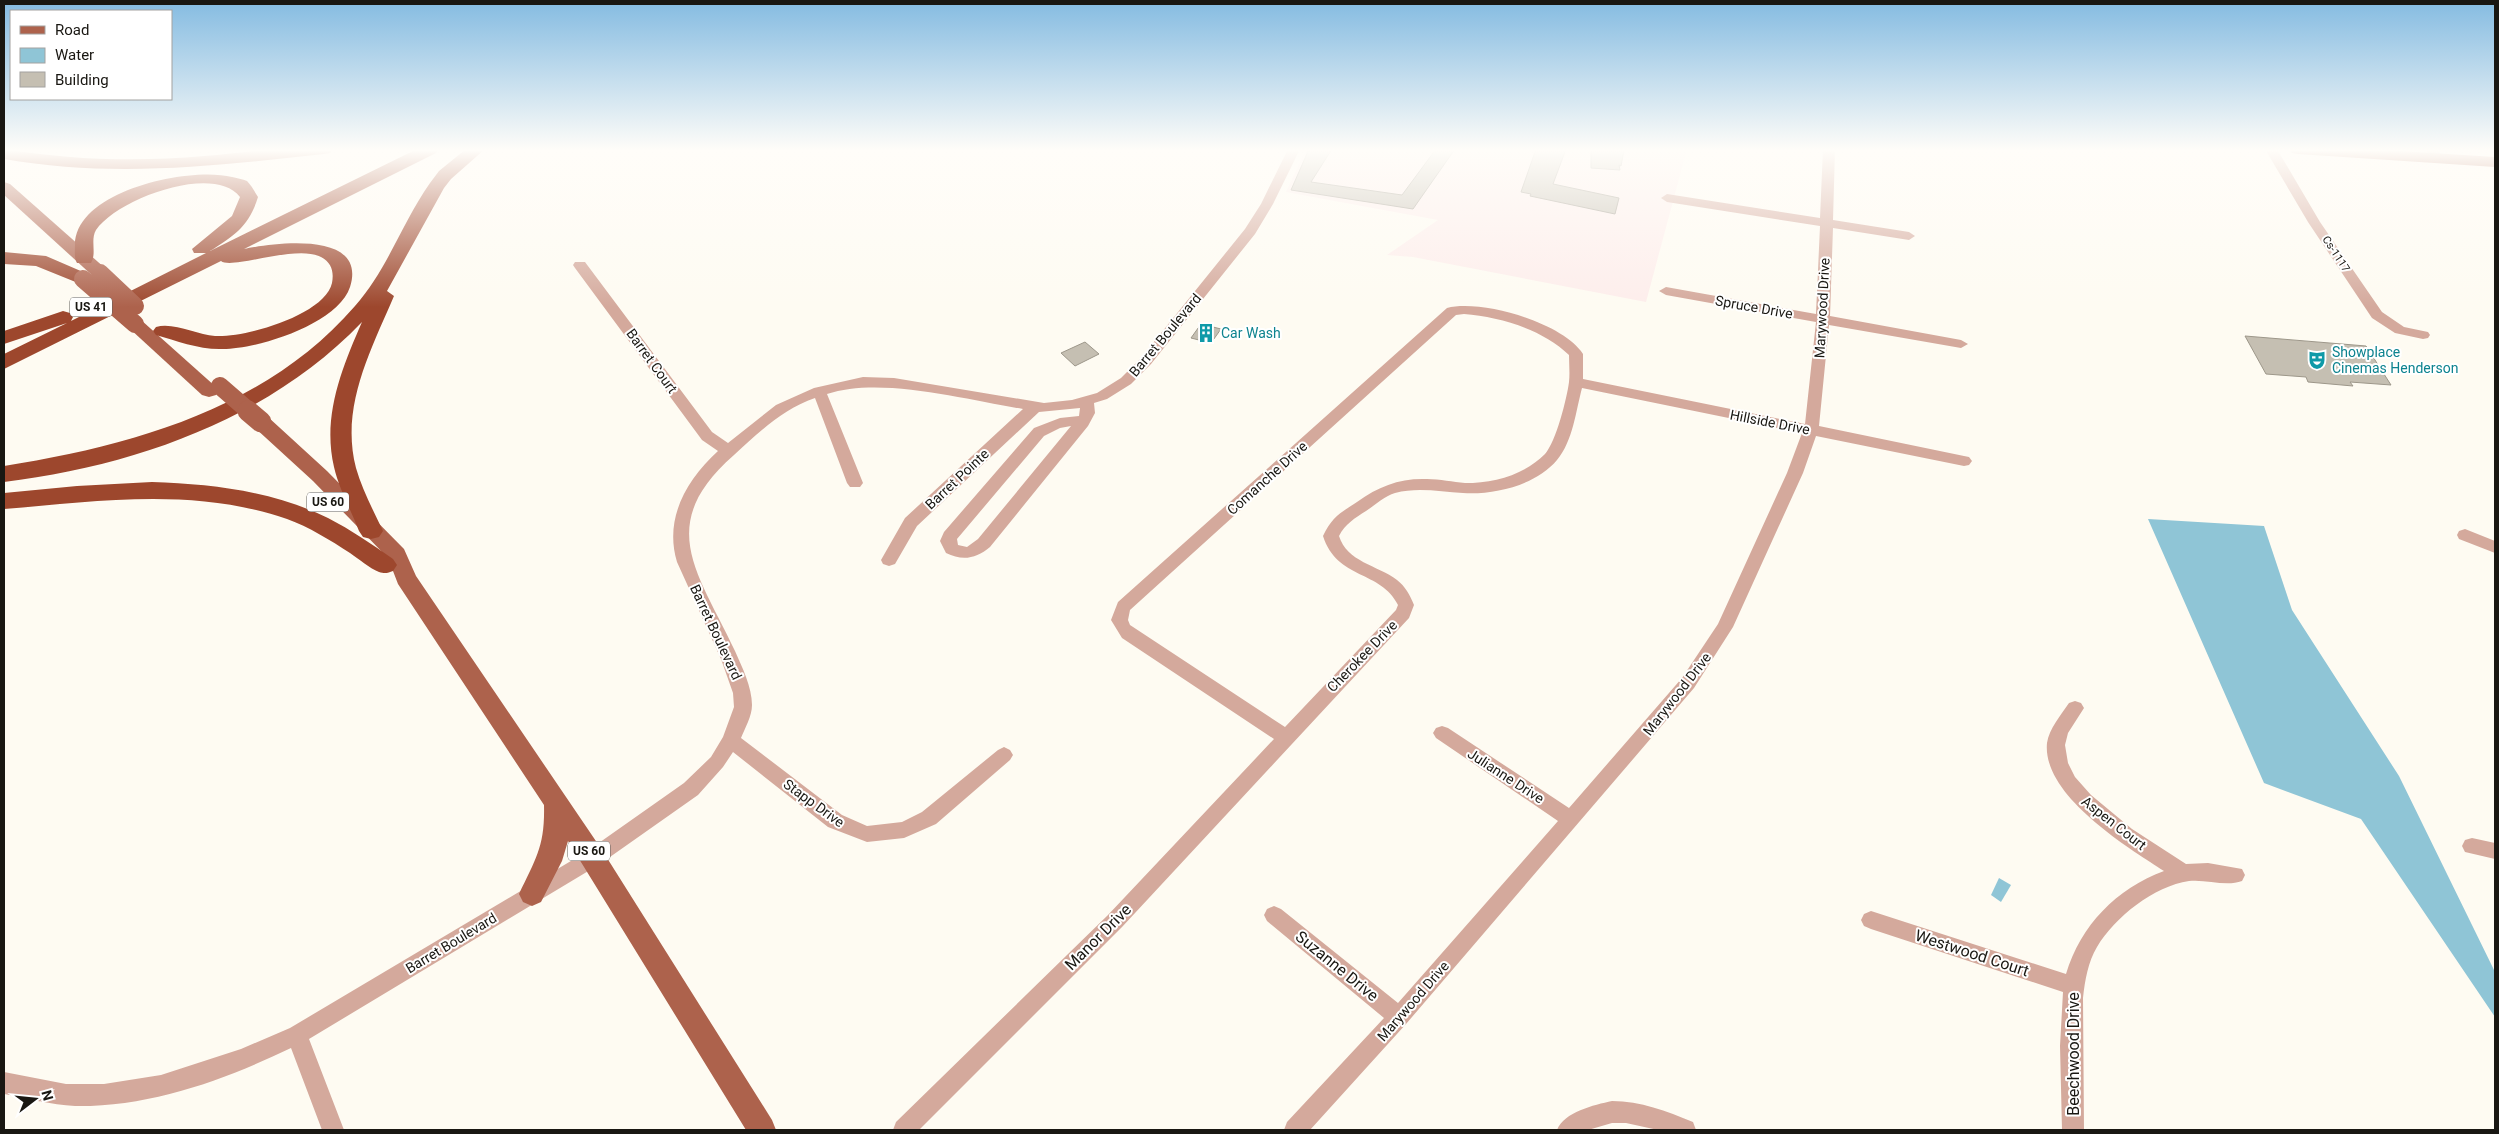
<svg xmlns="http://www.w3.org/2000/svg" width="2499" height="1134" font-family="Roboto,sans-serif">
  <rect width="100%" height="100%" fill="#fefbf2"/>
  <path fill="#fdedeb" d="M1306 149H1687L1646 302 1413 257 1387 255 1438 220 1286 192Z"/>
  <g fill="#8fc5d6">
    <path d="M2148 519 2264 526 2292 610 2399 776 2495 972V1017L2361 819 2264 783Z"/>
    <path d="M1999 878 2011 885 2001 902 1991 895Z"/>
  </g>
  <g fill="#c5bfb2" stroke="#9d978a">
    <path d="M1309 149H1332L1311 182 1402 195 1436 149H1455L1413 209 1291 190Z"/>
    <path d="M1536 149H1566L1553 184 1619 198 1615 214 1530 196 1531 194 1521 192Z"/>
    <path d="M1591 149 1624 150 1621 166 1619 165 1620 170 1591 168Z"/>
    <path d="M1201 324 1221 329 1211 343 1191 338Z"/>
    <path d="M2245 336 2366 346 2391 385 2350 382 2353 386 2308 382 2306 377 2266 374Z"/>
    <path d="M1085 342 1099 354 1075 366 1061 353Z"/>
  </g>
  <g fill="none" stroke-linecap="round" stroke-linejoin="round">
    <g fill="#d4a99c" fill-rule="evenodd">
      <path d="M1288 149H1300L1273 204 1255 234 1151 364 1131 384 1107 399 1094 403 1095 413 1088 426 990 547C976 559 962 561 946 553L940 541 944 532 1034 428 1060 418 1079 416 1080 408 1039 412 917 526 895 564 889 566 883 564 881 560 905 518 1023 409C967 400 881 376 827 394L863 483 860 487H850L847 483 815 398C783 409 758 433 734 455 654 525 698 572 735 651 742 667 752 687 752 705 752 716 745 728 741 738L842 815 867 826 902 822 922 812 998 750 1004 747 1010 750 1013 755 1010 760 936 824 904 838 867 842 828 827 733 752 723 767 698 795 600 864 309 1039 344 1130H322L291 1048C224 1080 151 1107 75 1106 51 1105 27 1098 4 1094V1072L66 1084H104L161 1075 241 1049 290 1028 586 852 684 783 711 757 723 737 734 707 733 693 721 659 677 562C664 519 686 480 718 451L702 440 575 268 573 265 575 262H585L712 432 728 443 776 405 814 388 863 377 894 378 1044 403 1072 400 1097 393 1121 378 1141 358 1245 229 1261 204ZM1071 426 978 539 967 547 958 545 957 539 1044 436 1060 428Z"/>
      <path d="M1823 149H1835L1833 220 1909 232 1915 236 1909 240 1833 228 1830 316 1961 340 1968 344 1961 348 1829 325 1819 426 1964 456 1969 457 1972 461 1969 465 1964 466 1816 436 1803 473 1733 627 1694 688 1406 1024 1310 1130H1284L1287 1122 1384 1018 1267 921 1264 915 1267 909 1274 906 1281 909 1398 1003 1558 821 1436 738 1433 733 1436 728 1442 726 1448 728 1569 808 1682 678 1718 624 1787 473 1802 433 1582 388C1576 410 1573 441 1557 460 1536 485 1495 495 1463 493 1441 492 1418 487 1395 493 1385 496 1375 505 1366 511 1355 518 1345 524 1339 536 1347 562 1377 565 1397 580 1405 586 1410 595 1414 605L1409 618 1122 927 919 1130H893L896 1122 1108 915 1274 739 1122 638 1111 620 1118 602 1447 308C1482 299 1563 323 1583 354V379L1805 424 1816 322 1666 295 1659 291 1666 287 1816 314 1820 226 1667 202 1661 198 1667 194 1820 218ZM1464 314C1500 317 1542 329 1569 355 1569 364 1570 373 1569 382 1567 398 1556 442 1545 454 1524 475 1494 483 1465 483 1453 482 1440 479 1427 479 1400 478 1379 486 1357 502 1340 513 1332 517 1323 536 1337 580 1381 570 1398 605L1396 610 1285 727 1130 625 1128 620 1130 610 1456 315Z"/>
      <path d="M2265 149H2277L2320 222 2382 312 2404 327 2428 332 2430 335 2428 338 2423 339 2395 333 2372 318 2308 222Z"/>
      <path d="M2425 149H2437L2444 158 2438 162 2434 161Z"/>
      <path d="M2465 529 2495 541V553L2459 539 2457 535 2459 531Z"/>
      <path d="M2075 701 2081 703 2084 708 2068 733 2065 745 2068 763 2075 777 2091 795 2132 829 2186 864 2208 863 2242 869 2245 875 2242 881C2226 887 2206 879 2189 881 2154 886 2115 917 2097 947 2088 962 2085 980 2083 998L2084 1130H2062L2060 1046 2063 992 1871 929 1864 926 1861 920 1864 914 1871 911 2066 974C2081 925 2116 889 2164 871 2127 847 2042 795 2047 743 2049 729 2061 715 2069 703Z"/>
      <path d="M2472 838 2495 843V859L2465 852 2462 846 2465 840Z"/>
      <path d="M1612 1101C1641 1101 1666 1111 1693 1122L1696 1130H1658L1626 1123H1612L1588 1130H1557C1564 1112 1594 1105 1612 1101Z"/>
    </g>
    <g fill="#ad624c" fill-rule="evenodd">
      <path d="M4 182 10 184 106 269 109 273 106 277H94L4 195Z"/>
      <path d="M135 318 141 320 216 387 218 391 216 395 209 397 202 395 129 328 126 324 129 320Z"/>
      <path d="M261 416 268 417 327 471 404 549 416 576 602 850 772 1120 776 1130H746L568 841 562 861 541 902 532 906 523 902 519 894C536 858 545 846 544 805L398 584 388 558 313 481 254 427 251 422 254 417Z"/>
    </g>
    <g fill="#9d472d" fill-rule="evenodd">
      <path d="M4 149C71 160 137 162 204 156 246 153 291 144 333 149L330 153 324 154C215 166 113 178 4 159Z"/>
      <path d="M417 149H439L436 153 244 249C273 243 368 230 350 287 338 324 258 349 223 349 200 350 177 341 156 335L153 331 156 327C174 322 197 335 215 336 244 338 325 315 332 283 334 272 332 263 321 257 296 244 232 270 221 261L4 369V354L67 323 4 344V331L63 311 70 313 73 317 71 321 206 253H194L192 249 232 216 240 197C214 163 117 199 96 230 90 240 97 253 91 263H77C74 258 75 251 75 245 75 190 191 166 232 177 236 178 243 179 247 181 251 185 255 192 258 197 249 226 235 235 210 251Z"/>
      <path d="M466 149H485L451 179 444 188 387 291 394 296C371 350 340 407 356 468 362 489 373 510 383 531L379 537 371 539 363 537 359 531C351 510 339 489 334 467 322 416 342 368 362 322 269 419 135 466 4 482V466C132 446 267 408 355 306 387 270 402 223 430 183L439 171Z"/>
      <path d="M2289 149H2370L2495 157V167L2298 154 2292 153Z"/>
      <path d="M4 252 46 256 90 275 93 279 90 283 83 285 36 266 4 264Z"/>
      <path d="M152 482C212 484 273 491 328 518 351 530 372 544 393 559L397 565 393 571C388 573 385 574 379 572 369 568 359 559 350 553 330 540 309 527 287 519 194 487 99 501 4 509V493L77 486Z"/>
    </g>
    <g stroke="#ad624c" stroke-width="18">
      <path d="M100 273 135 306"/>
      <path d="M83 279 135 324"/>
      <path d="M220 386 250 412"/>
    </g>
    <path stroke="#ad624c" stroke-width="21" d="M248 411 261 422"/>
  </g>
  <linearGradient id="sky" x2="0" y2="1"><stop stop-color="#84bbe1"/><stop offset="0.49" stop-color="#fffdf9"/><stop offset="1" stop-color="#fffdf9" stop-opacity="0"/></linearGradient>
  <rect width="2499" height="307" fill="url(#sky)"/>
  <defs>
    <g id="building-bare" transform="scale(1.5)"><path d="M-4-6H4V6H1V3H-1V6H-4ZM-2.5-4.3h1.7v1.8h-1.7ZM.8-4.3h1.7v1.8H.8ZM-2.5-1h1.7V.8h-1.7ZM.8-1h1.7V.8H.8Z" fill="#0f9aa8" stroke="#fff" stroke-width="2.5" paint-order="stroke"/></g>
    <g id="theatre-bare" transform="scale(1.5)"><path d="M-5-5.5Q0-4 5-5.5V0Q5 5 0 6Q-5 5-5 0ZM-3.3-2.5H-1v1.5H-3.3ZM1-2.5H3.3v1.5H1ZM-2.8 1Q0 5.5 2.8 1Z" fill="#0f9aa8" stroke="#fff" stroke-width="2.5" paint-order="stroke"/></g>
  </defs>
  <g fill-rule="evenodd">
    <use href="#building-bare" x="1206" y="333"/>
    <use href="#theatre-bare" x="2317" y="360"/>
  </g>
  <g text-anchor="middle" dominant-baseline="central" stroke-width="4" stroke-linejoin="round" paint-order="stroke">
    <g font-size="11" fill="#191712" stroke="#fff">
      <text transform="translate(2336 254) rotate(57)">Cs-1117</text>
    </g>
    <g fill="#fff" stroke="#5e5d59" stroke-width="1">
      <rect x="70" y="297.5" width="42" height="19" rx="4"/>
      <rect x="307" y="492.5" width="42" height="19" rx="4"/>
      <rect x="568" y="841.5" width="42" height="19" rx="4"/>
    </g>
    <g font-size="12" font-weight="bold" fill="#191712">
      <text x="91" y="307">US 41</text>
      <text x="328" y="502">US 60</text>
      <text x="589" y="851">US 60</text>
    </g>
    <g font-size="14" fill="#191712" stroke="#fff">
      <text transform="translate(1754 307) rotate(10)">Spruce Drive</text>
      <text transform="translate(1822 308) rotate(-87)">Marywood Drive</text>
      <text transform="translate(1165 335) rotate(-50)">Barret Boulevard</text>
      <text transform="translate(652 361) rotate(54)">Barret Court</text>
      <text transform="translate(1770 422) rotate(11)">Hillside Drive</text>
      <text transform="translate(1267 478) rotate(-42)">Comanche Drive</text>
      <text transform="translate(957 479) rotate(-43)">Barret Pointe</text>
      <text transform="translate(716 632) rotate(65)">Barret Boulevard</text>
      <text transform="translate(1362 656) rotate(-46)">Cherokee Drive</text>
      <text transform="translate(1677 694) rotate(-52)">Marywood Drive</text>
      <text transform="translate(1506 776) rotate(33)">Julianne Drive</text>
      <text transform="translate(814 803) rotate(36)">Stapp Drive</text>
      <text transform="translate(2114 823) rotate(38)">Aspen Court</text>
      <text transform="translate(451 943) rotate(-31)">Barret Boulevard</text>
      <text transform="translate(1413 1001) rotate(-49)">Marywood Drive</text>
    </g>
    <g font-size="14" fill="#0d838f" stroke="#fff" text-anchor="start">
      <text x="1221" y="333">Car Wash</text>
      <text x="2332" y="352">Showplace<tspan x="2332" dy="16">Cinemas Henderson</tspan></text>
    </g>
    <g font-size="16" fill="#191712" stroke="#fff">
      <text transform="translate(1098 937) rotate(-45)">Manor Drive</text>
      <text transform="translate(1972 953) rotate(18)">Westwood Court</text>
      <text transform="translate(1337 966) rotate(39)">Suzanne Drive</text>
      <text transform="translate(2073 1054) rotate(-90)">Beechwood Drive</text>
    </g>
  </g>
  <rect width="2499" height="1134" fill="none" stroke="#191712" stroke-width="10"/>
  <rect x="10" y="10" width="162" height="90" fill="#ffffff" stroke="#a3a2a0"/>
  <rect x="20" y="26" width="25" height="8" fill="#ad624c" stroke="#a3a2a0"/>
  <text x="55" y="35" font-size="15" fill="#191712">Road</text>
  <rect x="20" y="48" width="25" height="15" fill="#8fc5d6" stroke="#a3a2a0"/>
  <text x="55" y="60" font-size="15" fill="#191712">Water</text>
  <rect x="20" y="72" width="25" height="15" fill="#c5bfb2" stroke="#a3a2a0"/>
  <text x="55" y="85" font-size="15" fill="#191712">Building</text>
  <g transform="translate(35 1099) rotate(74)" stroke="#ffffff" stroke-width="4" paint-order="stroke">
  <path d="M0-4L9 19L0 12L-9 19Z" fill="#191712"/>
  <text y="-8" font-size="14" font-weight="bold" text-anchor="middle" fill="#191712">N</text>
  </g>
</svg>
